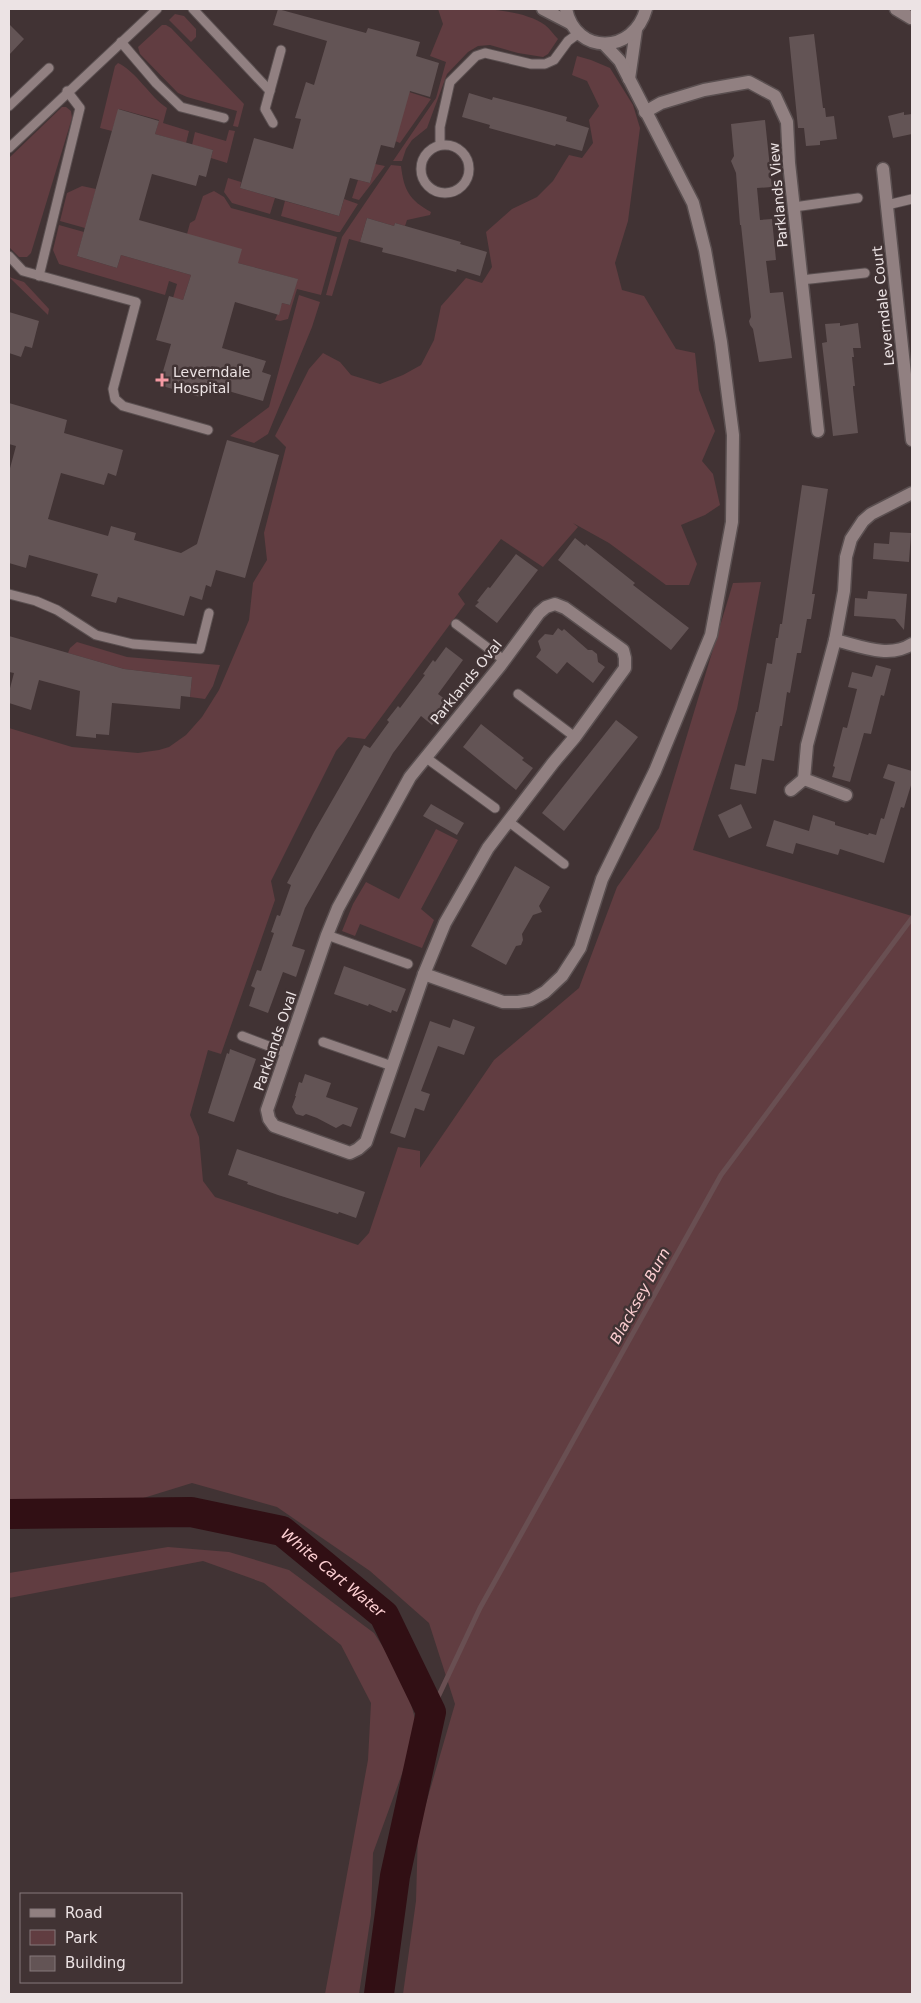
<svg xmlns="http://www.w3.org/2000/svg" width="921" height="2003" font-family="'DejaVu Sans',sans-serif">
  <rect width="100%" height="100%" fill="#413334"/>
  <g fill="#613d41">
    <path d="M438 9C469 9 518 6 545 25 550 29 554 35 558 39L548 54 543 57 518 53 490 45 478 46 468 52 447 74 427 128 412 140 406 149 402 161H393L436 98 446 62 430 56 443 24Z"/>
    <path d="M175 14 184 16 196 29V37L191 42 169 20Z"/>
    <path d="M162 25H166L171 28 244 104 238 127 233 126 237 111 187 97 178 93 140 54 138 47Z"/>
    <path d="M577 56 591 60 610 68 633 105 640 128 628 221 615 263 622 290 644 296 676 349 695 353 699 390 715 431 702 461 713 474 720 505 705 515 681 525 697 564 689 585H666L609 543 573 523 578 527 543 567 501 539 458 594 465 604 365 739 348 737 336 751 271 881 275 900 221 1054 208 1050 190 1115 199 1137 203 1181 215 1197 358 1245 369 1233 398 1147 420 1151V1168L494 1060 579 988 617 887 659 828 733 583 761 582 737 709 693 850 912 916V1994H403L416 1901 418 1831 455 1704 429 1623 370 1571 277 1507 192 1483 124 1504 9 1518V728L72 747 138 753 159 750 169 747 186 735 202 717 219 690 249 620 253 583 267 560 264 533 286 447 275 436 309 369 323 353 340 362 351 375 380 384 403 375 421 365 434 340 441 306 466 278 482 283 492 267 486 232 512 209 537 197 553 181 569 155 582 158 593 143 589 120 599 106 587 81 572 75Z"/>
    <path d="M118 63C137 72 149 96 167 108L163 123 189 131 186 143 155 134 159 120 119 109 112 131 100 128 115 66Z"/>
    <path d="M409 92 431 99 400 143 395 141Z"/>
    <path d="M62 107H66L71 111 72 118 31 253 27 257H19L9 247V158Z"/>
    <path d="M229 130 235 131 227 163 211 158 213 150 192 145 195 132 226 141Z"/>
    <path d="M375 164 385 166 359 200 352 198 358 180 370 183Z"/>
    <path d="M391 165 401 166C404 190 409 200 431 212L430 215 407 220 405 226 395 223 394 226 367 218 360 242 349 239 332 296 326 295 342 237Z"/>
    <path d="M228 178 241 182 240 188 275 198 270 214 232 203 224 192Z"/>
    <path d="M82 186 96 189 85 228 60 221 67 193Z"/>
    <path d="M214 191 224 197 231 208 337 237 321 295 297 289 288 319 280 321 275 320 282 303 290 305 297 279 238 263 187 234 190 223 195 220 203 196Z"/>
    <path d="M344 199 358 204 340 232H337L281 216 285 201 339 216Z"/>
    <path d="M59 225 84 232 77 256 117 268 121 255 191 275 183 300 173 298 177 284 169 281 165 295 59 264 53 250Z"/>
    <path d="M9 277 24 282 49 309 48 315Z"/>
    <path d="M299 295 320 302 312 327 268 434 254 443 230 436 269 407Z"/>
    <path d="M77 642 127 657 220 665 213 686 205 699 190 697 192 677 124 669 68 653 70 648Z"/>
    <path d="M436 829 458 840 421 909 434 920 422 948 360 924 355 936 342 931 353 904 366 882 399 899Z"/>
    <path d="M168 1547 229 1552 289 1570 374 1633 405 1681 418 1730 373 1853 371 1915 359 1994H325L368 1760 371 1703 341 1645 264 1583 203 1561 9 1598V1573Z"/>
  </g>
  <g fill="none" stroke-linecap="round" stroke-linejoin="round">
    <path stroke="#694f52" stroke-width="5" d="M431 1712 480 1608 721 1175 912 918"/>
    <path stroke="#310f14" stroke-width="30" id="s1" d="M9 1514 191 1512 282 1531 384 1615 431 1712 395 1876 379 1994"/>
  </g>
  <g fill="#635455">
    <path d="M278 9 366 33 368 28 420 42 416 56 439 63 430 97 410 91 394 148 381 145 370 183 350 178 339 216 240 188 254 138 293 149 301 119 295 118 306 82 314 85 327 41 273 25Z"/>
    <path d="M9 24 24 39 9 55Z"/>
    <path d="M814 34 823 108H825L826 117 834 116 837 139 820 141V145L806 146 804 128H798L789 37Z"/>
    <path d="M469 93 492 100 493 97 531 107 567 117 566 121 589 128 582 151 556 144 555 146 507 133 489 128 490 125 462 117Z"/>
    <path d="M118 109 159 121 155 134 213 150 206 177 199 175 196 186 152 174 139 220 242 249 238 263 298 279 290 305 282 303 279 315 235 302 222 348 266 361 262 372 271 375 263 401 204 384 200 397 159 385 171 344 156 340 164 313 169 296 183 300 191 275 121 255 117 268 77 256Z"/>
    <path d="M904 112V115L912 114V134L893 138 888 116Z"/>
    <path d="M765 120 772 187 757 188 760 220 772 219 776 260 766 261 770 293 783 292 792 358 759 362 753 329 750 325 749 321 751 317 741 225H740L736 173 731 161 734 156 731 124Z"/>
    <path d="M367 218 394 226 395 223 461 242 460 244 487 252 480 276 457 269 456 272 402 257 382 252 383 248 360 242Z"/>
    <path d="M9 312 39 321 32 348 25 346 21 357 9 353Z"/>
    <path d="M840 323V326L858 323 861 348H853L854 357H852L855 386H853V388L858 433 833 436 822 343 827 342 825 324Z"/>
    <path d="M9 403 67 420 64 433 123 450 116 476 108 473 104 485 61 473 48 519 108 536 111 526 136 533 134 540 181 553 197 544 227 440 279 455 245 578 216 570 211 587 206 585 202 600 190 596 184 616 118 597 116 603 91 596 98 574 29 555 26 568 9 563V472L16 446 9 444Z"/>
    <path d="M802 485 828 489 812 594H815L811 619H807L801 653H797L790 693 787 692 782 726H780L774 761 762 759 756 794 730 789 735 764 745 766 756 712H758L767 663 772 664 776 638H778L780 624H782Z"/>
    <path d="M890 532 911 533 909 562 873 559 874 543 889 544Z"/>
    <path d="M575 538 585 546 586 544 635 583 633 585 689 628 671 650 558 560Z"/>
    <path d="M516 554 538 570 497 623 475 606 479 602 477 601 488 587 490 588Z"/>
    <path d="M868 591 907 594 904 630 895 619 854 616 855 598 867 599Z"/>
    <path d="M558 628 562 631 564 629 588 650H592L597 654 598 662 605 667 593 683 567 662 557 674 536 657 541 650 538 641 545 634 553 635Z"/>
    <path d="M9 636 124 669 192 677 190 697 181 696 180 709 112 703 109 735 96 734V738L76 736 80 691 39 680 31 710 9 703V692L14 673 9 672Z"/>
    <path d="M446 647 463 660 438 694 449 702 432 725 421 716 393 753 305 908 292 946 305 950 296 977 283 972 268 1013 249 1006 255 988 251 986 257 970 261 971 274 933 271 932 277 915 280 916 291 885 287 883 314 832 364 745 370 748 389 722 387 720 398 706 400 708 425 675 423 674 433 660 435 662Z"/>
    <path d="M876 665 891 669 884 696 881 695 871 734 864 733 850 782 832 777 835 767 833 766 843 727 847 728 857 689 848 687 852 672 872 677Z"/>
    <path d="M616 720 638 737 564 831 542 813Z"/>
    <path d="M481 724 524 758 522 760 533 768 516 790 463 747Z"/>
    <path d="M888 764 912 771V782L904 808 901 807 884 863 840 849 838 855 796 843 793 854 766 846 774 820 809 831 813 815 835 822V825L868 835 869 833 876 835 881 818 884 819 895 782 883 778Z"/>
    <path d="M431 804 464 823 457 835 423 816Z"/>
    <path d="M741 804 752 828 729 838 718 815Z"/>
    <path d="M515 866 550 887 539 906 542 912 533 915 522 934 523 940 521 945 516 946 506 965 471 946Z"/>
    <path d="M344 966 406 989 397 1012 392 1010 391 1013 369 1004 368 1006 334 994Z"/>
    <path d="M453 1019 475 1027 464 1055 438 1046 421 1091 430 1094 424 1111 415 1108 405 1138 390 1133 430 1021 450 1028Z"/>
    <path d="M230 1049 256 1059 234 1122 208 1113 227 1053 229 1054Z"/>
    <path d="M305 1074 331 1083 326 1097 358 1108 351 1127 343 1124 336 1128 317 1118 306 1114 303 1116 296 1114 292 1107 296 1096H295L299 1082 302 1083Z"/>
    <path d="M237 1149 365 1192 356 1218 339 1212 338 1214 278 1195 247 1184 248 1182 228 1175Z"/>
  </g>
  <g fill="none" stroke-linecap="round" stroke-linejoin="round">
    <g stroke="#5a4f50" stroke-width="11">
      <g id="service">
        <path d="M193 9 270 91"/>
        <path d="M121 42 156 83 181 107 224 118"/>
        <path d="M9 106 49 68"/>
        <path d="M273 123 265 109 281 50"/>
        <path d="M440 145V127L450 82 476 56 485 53 531 64H545L554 60 568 41 579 33"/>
        <circle cx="445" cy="169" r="24"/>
        <path d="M9 148 157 9"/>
        <path d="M887 205 912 199"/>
        <path d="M794 207 858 198"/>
        <path d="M9 256 23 271 136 302 113 389 115 399 123 406 208 430"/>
        <path d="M39 276 80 108 67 91"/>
        <path d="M801 280 865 273"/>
        <path d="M9 594 36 601 57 610 96 635 133 644 200 649 209 613"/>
        <path d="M456 624 504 660"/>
        <path d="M518 694 575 737"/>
        <path d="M425 757 495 808"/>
        <path d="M508 821 564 864"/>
        <path d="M327 935 408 964"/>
        <path d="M242 1036 287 1053"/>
        <path d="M323 1042 392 1066"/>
      </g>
    </g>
    <g stroke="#5a4f50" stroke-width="15">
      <g id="minor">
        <path d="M629 79 636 30"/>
        <path d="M645 112 661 103 704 90 749 82 775 96 787 122 789 163 818 431"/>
        <path d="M883 169 912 440"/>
        <path d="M555 604 565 608 623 650 625 658V668L575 737 553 763 488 848 445 923 424 974 366 1142 358 1149 350 1153 274 1126 269 1119 267 1110 327 935 338 908 361 866 410 777 500 666 539 613 546 607Z"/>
        <path d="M835 640C860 646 889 659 912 644"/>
        <path d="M791 790 804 779"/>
        <path d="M846 795 804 779 807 745 835 640 844 591 846 557 851 539 863 521 871 514 912 493"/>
        <path d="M424 974 503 1002H518L531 1000 545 992 562 976 580 948 602 879 655 771 711 635 732 522 733 435 721 342 705 250 693 203 620 61 604 44"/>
      </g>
    </g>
    <g stroke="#5a4f50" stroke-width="15">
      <g id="tertiary">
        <path d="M543 9 570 23"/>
        <path d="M566 9C576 56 634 54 646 9"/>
        <path d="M896 9 911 18"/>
      </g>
    </g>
    <use href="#service" stroke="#918081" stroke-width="9"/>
    <use href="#minor" stroke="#918081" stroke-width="12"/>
    <use href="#tertiary" stroke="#918081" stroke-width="12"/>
  </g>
  <path fill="#f49aa3" stroke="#413334" stroke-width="2" d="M159.5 372.5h5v5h5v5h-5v5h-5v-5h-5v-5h5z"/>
  <g text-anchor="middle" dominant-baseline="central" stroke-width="5" stroke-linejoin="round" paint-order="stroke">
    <g font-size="14" fill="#ece3e4" stroke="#413334">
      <text transform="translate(778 195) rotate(-95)">Parklands View</text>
      <text transform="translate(883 306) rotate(-96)">Leverndale Court</text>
      <text transform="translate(466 682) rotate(-51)">Parklands Oval</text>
      <text transform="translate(275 1041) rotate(-71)">Parklands Oval</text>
    </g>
    <g font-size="14" fill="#ece3e4" stroke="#413334" text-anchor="start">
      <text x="173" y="372">Leverndale<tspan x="173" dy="16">Hospital</tspan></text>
    </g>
    <g font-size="15" font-style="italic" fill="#fdcfd2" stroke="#413334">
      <text transform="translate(640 1296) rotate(-61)">Blacksey Burn</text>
      <text stroke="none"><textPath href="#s1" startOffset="341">White Cart Water</textPath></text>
    </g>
  </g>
  <rect width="921" height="2003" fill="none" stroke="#ece3e4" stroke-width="20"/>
  <rect x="20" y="1893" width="162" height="90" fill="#413334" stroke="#85797a"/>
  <rect x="30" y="1909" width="25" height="8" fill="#918081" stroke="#85797a"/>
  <text x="65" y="1918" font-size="15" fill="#ece3e4">Road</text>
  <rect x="30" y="1930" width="25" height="15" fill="#613d41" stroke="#85797a"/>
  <text x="65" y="1943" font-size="15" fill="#ece3e4">Park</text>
  <rect x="30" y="1956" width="25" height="15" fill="#635455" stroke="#85797a"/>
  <text x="65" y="1968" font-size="15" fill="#ece3e4">Building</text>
</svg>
